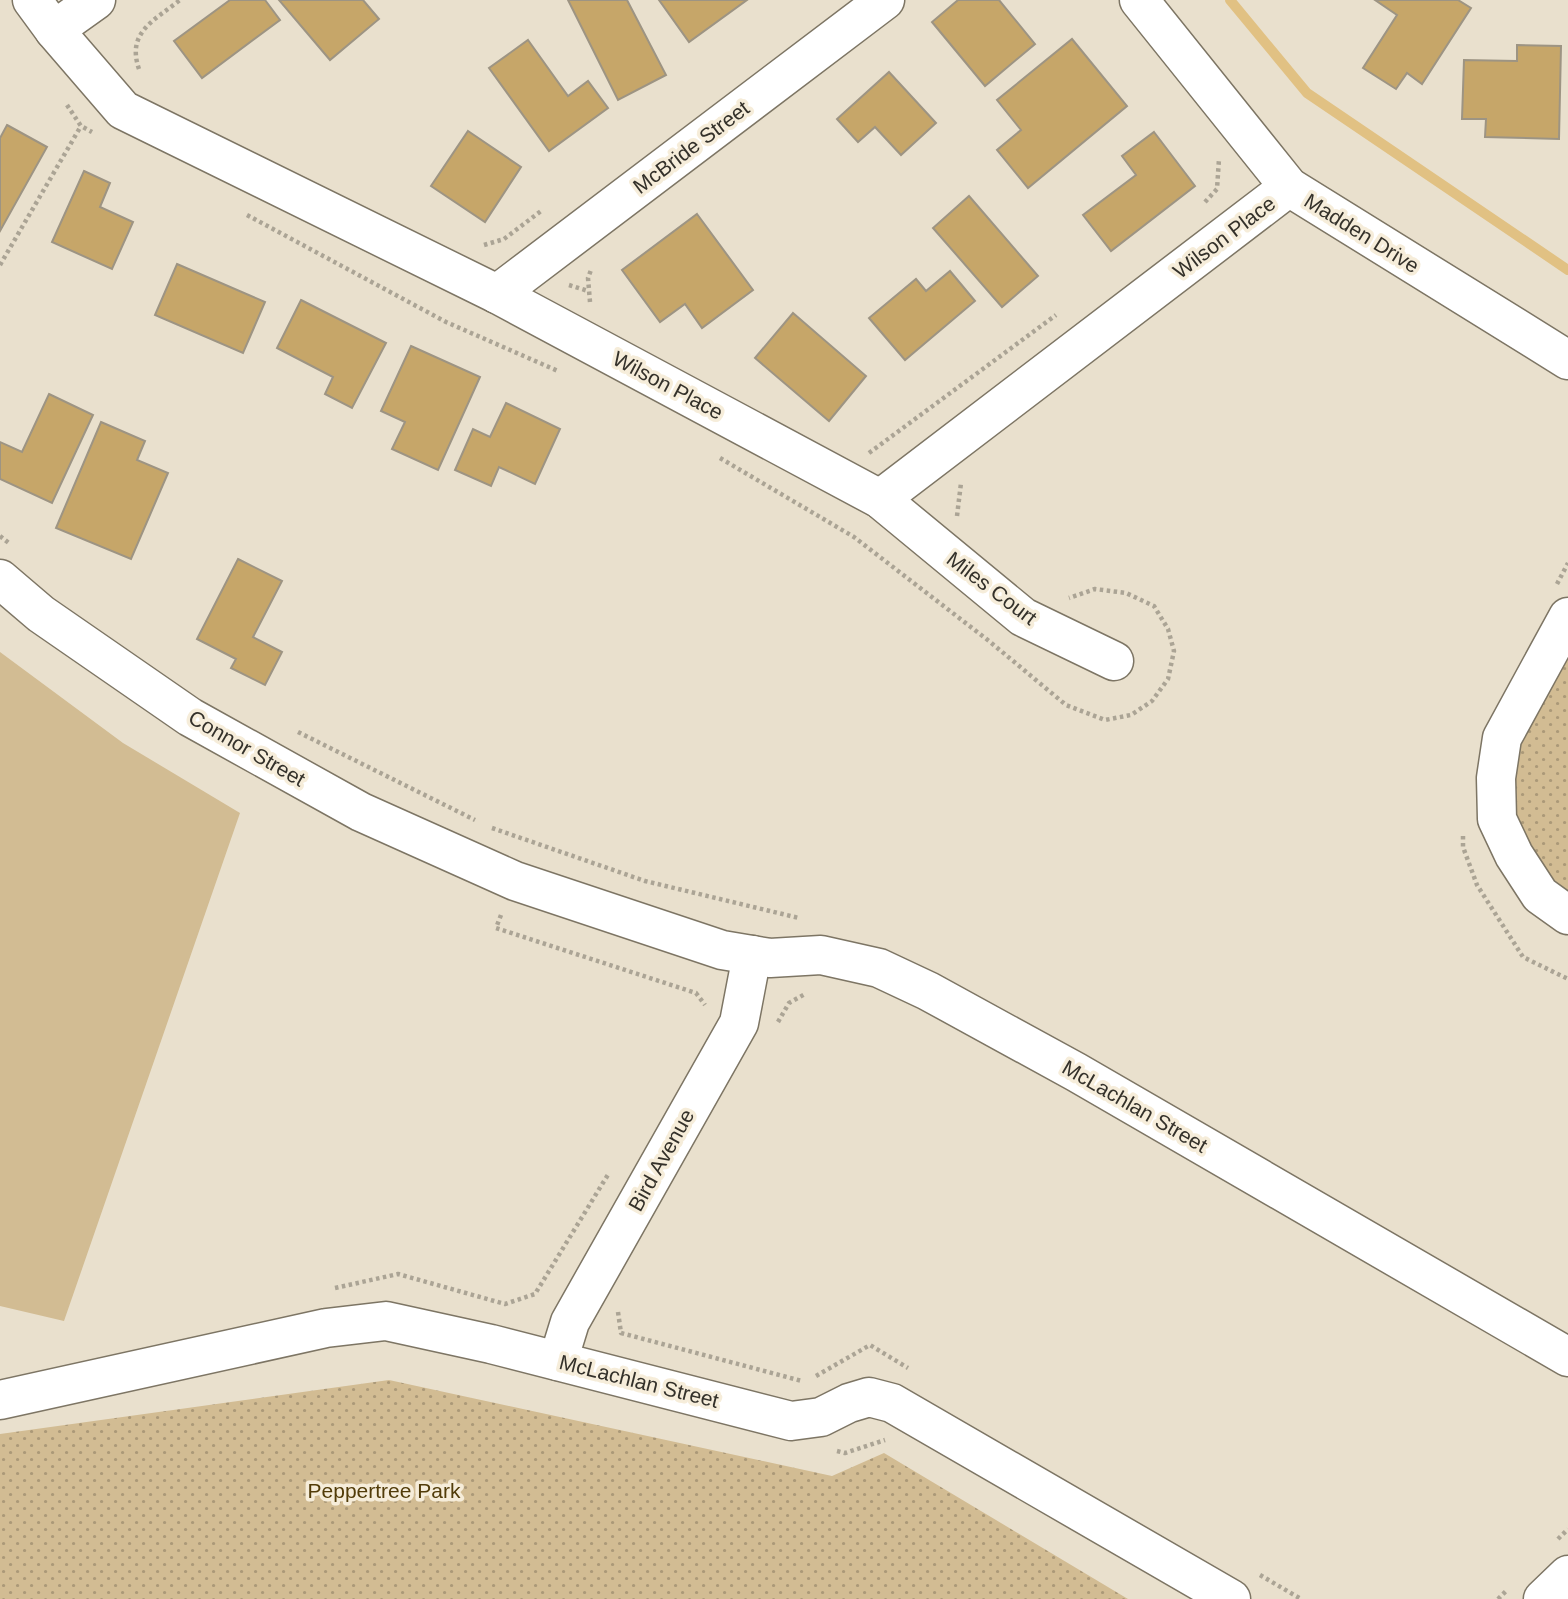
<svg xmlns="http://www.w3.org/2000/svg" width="1568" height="1599" font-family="Helvetica,sans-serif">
  <defs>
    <pattern id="park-dots" width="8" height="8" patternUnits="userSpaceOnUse" patternTransform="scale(1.75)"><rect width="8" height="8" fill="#d2bc93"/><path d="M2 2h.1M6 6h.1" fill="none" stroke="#ab9978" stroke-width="1.8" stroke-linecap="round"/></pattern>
  </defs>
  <rect width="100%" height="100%" fill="#e9e0cd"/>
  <path fill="#d2bc93" d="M0 652 123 743 240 813 64 1321 0 1306Z"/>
  <g fill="url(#park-dots)">
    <path d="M1568 636V899L1551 889 1516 816 1512 739Z"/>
    <path d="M389 1380 832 1476 884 1453 1128 1599H0V1434Z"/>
  </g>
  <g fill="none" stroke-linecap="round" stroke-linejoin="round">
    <path stroke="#e1c183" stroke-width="10" d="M1230 0 1307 93 1568 270"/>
  </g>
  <g fill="#c6a669" stroke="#9d9483" stroke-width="2">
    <path d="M230 0H265L280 20 202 78 174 41Z"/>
    <path d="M279 0H363L379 19 330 60Z"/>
    <path d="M568 0H627L666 75 618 100Z"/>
    <path d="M659 0H747L689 42Z"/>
    <path d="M958 0H999L1035 44 985 86 932 22Z"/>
    <path d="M1375 0H1458L1471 8 1422 84 1407 73 1396 89 1363 68 1397 15Z"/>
    <path d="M1072 39 1127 106 1028 188 997 150 1021 130 997 100Z"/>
    <path d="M528 40 568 96 588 81 608 108 549 151 489 68Z"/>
    <path d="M1517 45 1561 46 1559 139 1485 137 1486 119H1462L1464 60 1517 61Z"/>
    <path d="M889 72 936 123 901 155 875 127 858 142 837 119Z"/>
    <path d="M7 125 47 147 0 231V138Z"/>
    <path d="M468 131 521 167 485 222 431 186Z"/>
    <path d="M1154 132 1195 186 1111 251 1083 215 1136 175 1122 156Z"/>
    <path d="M84 171 110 183 100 207 133 222 112 269 52 242Z"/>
    <path d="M969 196 1038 276 1002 307 933 228Z"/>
    <path d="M697 214 753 290 702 328 685 304 660 322 622 270Z"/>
    <path d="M177 264 265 302 243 353 155 315Z"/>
    <path d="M950 271 975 301 905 360 869 318 916 279 926 291Z"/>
    <path d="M301 300 386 343 352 408 325 394 333 377 277 348Z"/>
    <path d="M793 313 866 376 829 421 755 358Z"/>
    <path d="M411 346 480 377 438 470 392 449 405 422 381 411Z"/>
    <path d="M49 394 93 415 52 503 0 479V442L22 452Z"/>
    <path d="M506 403 560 429 535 484 499 467 491 486 455 470 473 429 490 437Z"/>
    <path d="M101 422 145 441 137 460 168 473 131 559 56 528Z"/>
    <path d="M238 559 282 581 253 637 282 652 265 685 231 668 236 659 197 639Z"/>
  </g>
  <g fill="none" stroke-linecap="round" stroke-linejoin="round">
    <g stroke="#7d7564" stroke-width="41">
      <g id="minor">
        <path d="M32 0 54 30 123 110 497 294 880 499 1023 617 1114 661"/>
        <path d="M1139 0 1289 187 1568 360"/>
        <path d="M54 30 96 0"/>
        <path d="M497 294 885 0"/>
        <path d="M880 499 1289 187"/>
        <path d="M0 579 41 614 190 717 361 812 515 881 722 950 770 958 821 955 879 968 928 991 1076 1072 1568 1357"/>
        <path d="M1568 617 1502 738 1496 778 1497 819 1514 855 1540 895 1568 915"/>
        <path d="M558 1361 570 1322 739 1023 752 955"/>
        <path d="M0 1400 326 1328 386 1321 491 1344 791 1421 821 1417 849 1403 869 1397 892 1403 1231 1599"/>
        <path d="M1543 1599 1568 1575"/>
      </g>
    </g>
    <g stroke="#aba495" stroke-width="4.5" stroke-dasharray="3.5 3.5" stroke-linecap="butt">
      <path d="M139 69C126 32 155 20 180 0"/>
      <path d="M67 105 81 126 92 132"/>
      <path d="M1205 202 1217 189 1219 159"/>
      <path d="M247 215 446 322 558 371"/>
      <path d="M484 245 504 239 541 211"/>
      <path d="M0 265 81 126"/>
      <path d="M569 285 588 291"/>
      <path d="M590 302 588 278 591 270"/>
      <path d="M869 453 1056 315"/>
      <path d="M720 458 854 537 989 641 1066 705 1105 720 1131 715 1152 701 1168 679 1174 651 1168 629 1154 606 1126 593 1095 589 1069 598"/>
      <path d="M957 516 961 483"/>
      <path d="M0 536 10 544"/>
      <path d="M1557 584 1568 563"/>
      <path d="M298 732 475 820"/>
      <path d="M492 828 645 881 799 918"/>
      <path d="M1463 836V847L1477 885 1523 957 1568 979"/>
      <path d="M501 915 496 928 696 993 705 1005"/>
      <path d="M778 1022 789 1003 805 994"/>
      <path d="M335 1288 398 1274 505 1304 535 1294 609 1173"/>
      <path d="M618 1312 621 1333 802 1381"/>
      <path d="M816 1376 870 1345 908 1368"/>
      <path d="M837 1451 845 1453 885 1440"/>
      <path d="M1558 1539 1568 1529"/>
      <path d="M1260 1575 1301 1599"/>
      <path d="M1498 1599 1507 1590"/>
    </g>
    <use href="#minor" stroke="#fff" stroke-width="38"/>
  </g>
  <g text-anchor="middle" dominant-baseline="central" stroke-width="7" stroke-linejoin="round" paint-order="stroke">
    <g font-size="21" fill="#34312a" stroke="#f6edda">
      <text transform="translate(691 147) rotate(-37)">McBride Street</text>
      <text transform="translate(1362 233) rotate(32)">Madden Drive</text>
      <text transform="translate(1224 237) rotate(-37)">Wilson Place</text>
      <text transform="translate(668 385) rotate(28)">Wilson Place</text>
      <text transform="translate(992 588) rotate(37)">Miles Court</text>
      <text transform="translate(247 748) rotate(30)">Connor Street</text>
      <text transform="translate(1135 1106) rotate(30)">McLachlan Street</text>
      <text transform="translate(661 1160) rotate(-61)">Bird Avenue</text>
      <text transform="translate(639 1381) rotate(14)">McLachlan Street</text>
    </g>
    <g font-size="21" fill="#523c09" stroke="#f6edda">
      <text x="384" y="1490">Peppertree Park</text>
    </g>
  </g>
</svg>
